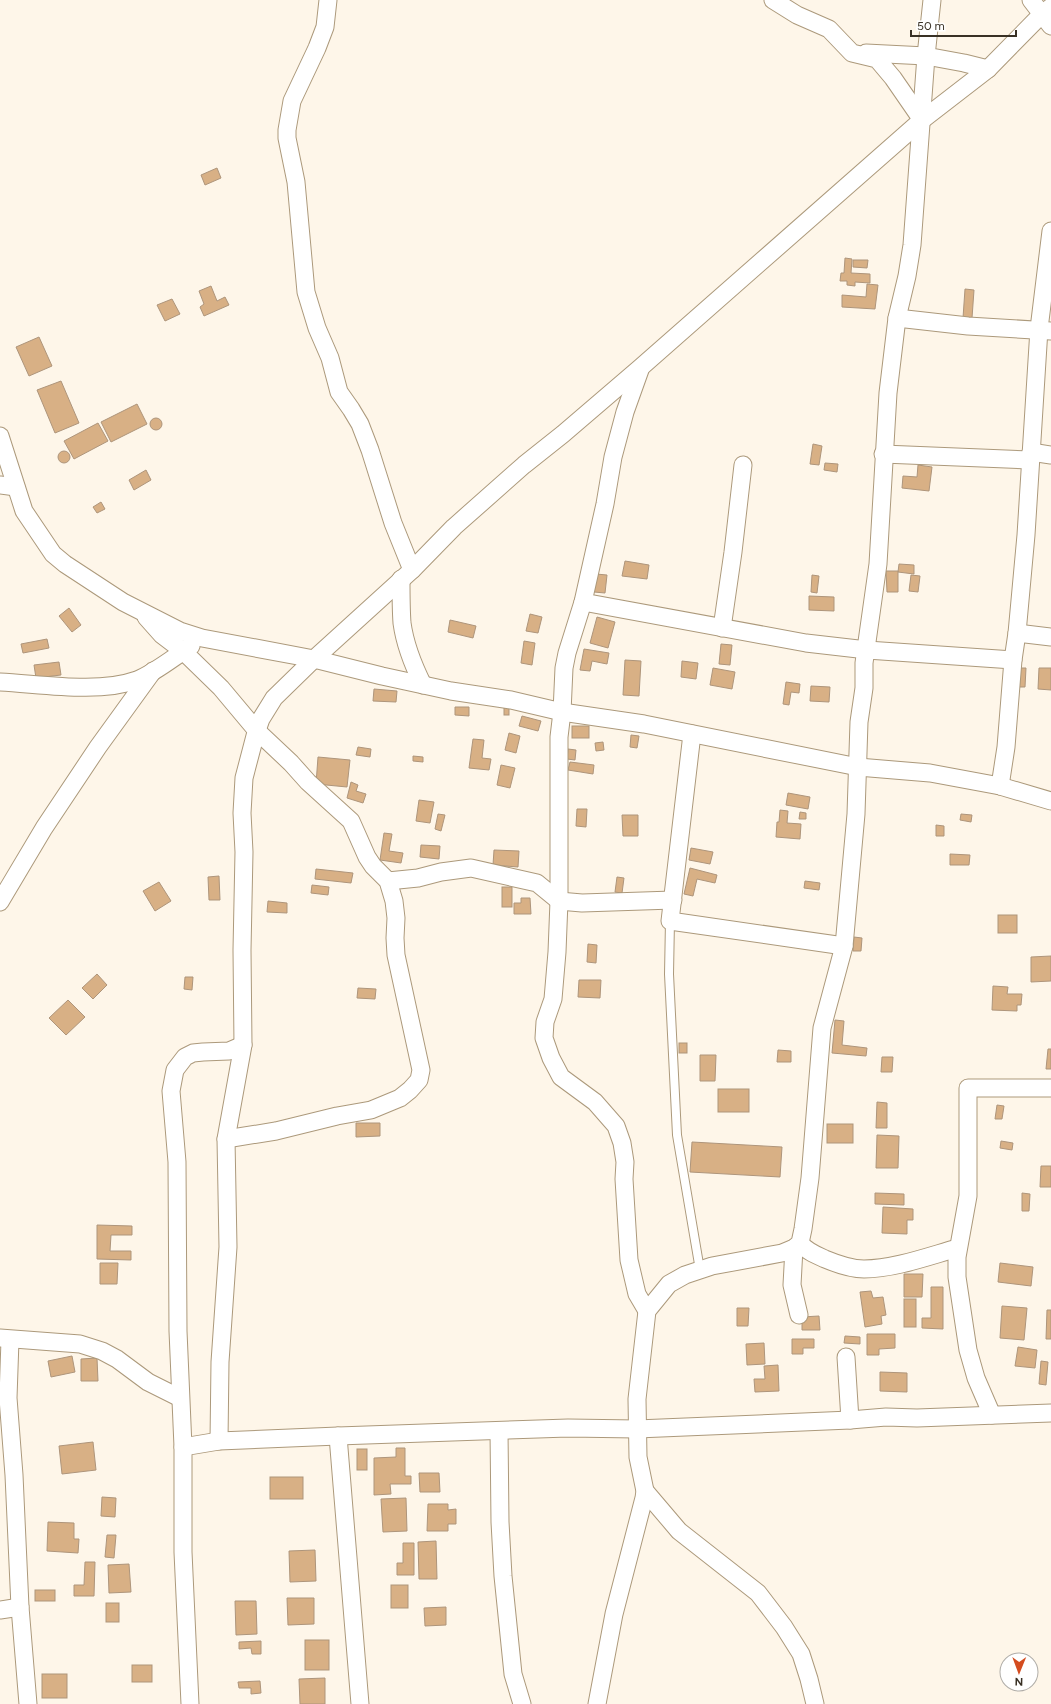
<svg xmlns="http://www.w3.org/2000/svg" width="1051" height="1704" font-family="Figtree,sans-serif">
  <rect width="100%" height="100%" fill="#fef6e9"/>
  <g fill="#d8b085" stroke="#ae957b">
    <path d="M217 168 221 178 205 185 201 175Z"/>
    <path d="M845 258 852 259 851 273 870 274V283L855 282V286L847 285V281H840L841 273H844Z"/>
    <path d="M853 260H868L867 268 853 267Z"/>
    <path d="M867 284 878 285 875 309 842 307V295L866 297Z"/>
    <path d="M211 286 217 301 225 297 229 305 204 316 200 307 204 304 199 291Z"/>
    <path d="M965 289 974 290 972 318H963Z"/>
    <path d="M172 299 180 314 165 321 157 305Z"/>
    <path d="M39 337 52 366 29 376 16 347Z"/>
    <path d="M61 381 79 423 55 433 37 390Z"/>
    <path d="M137 404 147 424 111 442 101 422Z"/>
    <circle cx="156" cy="424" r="6"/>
    <path d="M98 423 108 441 74 459 64 441Z"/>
    <path d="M813 444 822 446 819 465 810 464Z"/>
    <circle cx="64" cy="457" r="6"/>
    <path d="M825 463 838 464 837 472 824 470Z"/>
    <path d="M918 465 932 467 929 491 902 488 903 476 917 477Z"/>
    <path d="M146 470 151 480 134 490 129 480Z"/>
    <path d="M101 502 105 509 97 513 93 507Z"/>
    <path d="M625 561 649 565 647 579 622 576Z"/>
    <path d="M899 564 914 565V574L898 572Z"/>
    <path d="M886 571H898V592H887Z"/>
    <path d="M596 574 607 575 605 593 594 592Z"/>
    <path d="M812 575 819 576 817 593 811 592Z"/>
    <path d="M911 575 920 576 918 592 909 591Z"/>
    <path d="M809 596 834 597V611L809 610Z"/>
    <path d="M69 608 81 625 72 632 59 616Z"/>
    <path d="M530 614 542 617 538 633 526 631Z"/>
    <path d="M597 617 615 622 608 648 590 643Z"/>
    <path d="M450 620 476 626 473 638 448 632Z"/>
    <path d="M47 639 49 648 23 653 21 644Z"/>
    <path d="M524 641 535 643 532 665 521 663Z"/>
    <path d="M721 644 732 645 730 665 719 664Z"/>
    <path d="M584 649 609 653 607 664 592 661 590 671 580 670Z"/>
    <path d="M625 660 641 661 639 696 623 695Z"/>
    <path d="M682 661 698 663 696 679 681 677Z"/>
    <path d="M59 662 61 675 36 678 34 665Z"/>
    <path d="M713 668 735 672 732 689 710 685Z"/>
    <path d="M1017 668H1026L1025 687H1017Z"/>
    <path d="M1039 668H1051V690L1038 689Z"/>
    <path d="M786 682 800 684 799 693 791 692 789 705 783 704Z"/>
    <path d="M811 686 830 687 829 702 810 701Z"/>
    <path d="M374 689 397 691 396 702 373 701Z"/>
    <path d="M455 707H469V716L455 715Z"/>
    <rect x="504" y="707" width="5" height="8"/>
    <path d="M522 716 541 721 538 731 519 726Z"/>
    <rect x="572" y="726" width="17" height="12"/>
    <path d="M509 733 520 736 516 753 505 750Z"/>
    <path d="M631 735 639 736 637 748 630 747Z"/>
    <path d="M473 739 484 740 482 758 491 759 489 770 469 768Z"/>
    <path d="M603 742 604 750 596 751 595 743Z"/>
    <path d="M358 747 371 749 370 757 356 755Z"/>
    <path d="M568 749 576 750 575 760 567 759Z"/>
    <path d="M413 756 423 757V762L413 761Z"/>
    <path d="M318 757 350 760 347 787 316 784Z"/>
    <path d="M570 762 594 765 593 774 568 770Z"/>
    <path d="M501 765 515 768 510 788 497 785Z"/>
    <path d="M351 782 358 785 356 791 366 794 363 803 347 798Z"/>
    <path d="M788 793 810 797 808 809 786 805Z"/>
    <path d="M419 800 434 802 430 823 416 821Z"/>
    <path d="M577 809H587L586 827 576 826Z"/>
    <path d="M780 810 788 811 787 823 801 824 800 839 776 837 777 822H779Z"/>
    <path d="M800 812 806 813V819H799Z"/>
    <path d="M438 814 445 815 441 831 435 829Z"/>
    <path d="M961 814 972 815 971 822 960 820Z"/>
    <path d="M622 815H638V836H623Z"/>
    <path d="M936 825 944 826V836H936Z"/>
    <path d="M384 833 392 834 389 851 403 853 401 863 380 860Z"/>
    <path d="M421 845 440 846 439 859 420 857Z"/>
    <path d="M691 848 713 852 710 864 689 860Z"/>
    <path d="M494 850 519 851 518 867 493 865Z"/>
    <path d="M950 854 970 855 969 865H950Z"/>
    <path d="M690 868 717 875 715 883 697 879 693 896 684 894Z"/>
    <path d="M316 869 353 873 351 883 315 879Z"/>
    <path d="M219 876 220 900H209L208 877Z"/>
    <path d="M617 877 624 878 622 893 615 892Z"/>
    <path d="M805 881 820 883 819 890 804 888Z"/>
    <path d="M159 882 171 901 155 911 143 891Z"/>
    <path d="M312 885 329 887 328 895 311 893Z"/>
    <rect x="502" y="887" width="10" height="20"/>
    <path d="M521 898H530L531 914H514V903H521Z"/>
    <path d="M268 901 287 903V913L267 912Z"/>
    <rect x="998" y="915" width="19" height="18"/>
    <path d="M854 937 862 938 861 951H853Z"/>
    <path d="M588 944 597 945 596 963 587 962Z"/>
    <path d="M1051 956V981L1031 982V957Z"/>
    <path d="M97 974 107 985 93 999 82 988Z"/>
    <path d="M185 977H193L192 990 184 989Z"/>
    <path d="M579 980H601L600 998 578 997Z"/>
    <path d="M993 986 1008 987 1007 994H1022L1021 1005H1017V1011L992 1010Z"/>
    <path d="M358 988 376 989 375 999 357 998Z"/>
    <path d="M68 1000 85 1017 66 1035 49 1018Z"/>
    <path d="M835 1020 844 1021 842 1045 867 1048 866 1056 832 1053Z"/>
    <rect x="679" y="1043" width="8" height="10"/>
    <path d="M1048 1049H1051V1069H1046Z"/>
    <path d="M778 1050 791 1051V1062H777Z"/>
    <path d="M700 1055H716L715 1081H700Z"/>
    <path d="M882 1057H893L892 1072H881Z"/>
    <rect x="718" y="1089" width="31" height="23"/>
    <path d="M877 1102 887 1103V1128H876Z"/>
    <path d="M997 1105 1004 1106 1002 1119H995Z"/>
    <path d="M356 1123H380V1136L356 1137Z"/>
    <rect x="827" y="1124" width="26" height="19"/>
    <path d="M877 1135 899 1136 898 1168H876Z"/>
    <path d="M1001 1141 1013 1143 1012 1150 1000 1148Z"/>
    <path d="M692 1142 782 1147 780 1177 690 1172Z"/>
    <path d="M1041 1166H1051V1187H1040Z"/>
    <path d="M875 1193 904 1194V1205L875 1204Z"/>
    <path d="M1022 1193 1030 1194 1029 1211H1022Z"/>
    <path d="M883 1207 913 1209V1220H907V1234L882 1233Z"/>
    <path d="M97 1225 132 1226V1235H111L110 1251H131V1260L97 1259Z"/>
    <path d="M100 1263H118L117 1284H100Z"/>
    <path d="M1000 1263 1033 1267 1031 1286 998 1282Z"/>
    <path d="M904 1274H923L922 1297H904Z"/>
    <path d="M931 1287H943V1329L922 1328V1318H931Z"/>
    <path d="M871 1291 873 1298 883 1297 886 1315 881 1316 882 1324 865 1327 860 1292Z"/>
    <rect x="904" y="1299" width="12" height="28"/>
    <path d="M1002 1306 1027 1308 1024 1340 1000 1338Z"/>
    <path d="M737 1308H749L748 1326H737Z"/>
    <path d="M1047 1310H1051V1339H1046Z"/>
    <path d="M819 1316 820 1330H802V1317Z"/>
    <path d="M867 1334H895V1348L879 1349V1355H867Z"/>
    <path d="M845 1336 860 1337V1344L844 1343Z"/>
    <path d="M792 1339H814V1348H803V1354H792Z"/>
    <path d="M764 1343 765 1364 747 1365 746 1344Z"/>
    <path d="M1018 1347 1037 1350 1035 1368 1015 1366Z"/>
    <path d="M72 1356 75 1372 51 1377 48 1361Z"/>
    <path d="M97 1358 98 1381H81V1359Z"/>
    <path d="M1041 1361 1048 1362 1046 1385 1039 1384Z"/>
    <path d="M778 1365 779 1391 755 1392 754 1379H765L764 1366Z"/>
    <path d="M880 1372 907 1373V1392L880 1391Z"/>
    <path d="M93 1442 96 1470 62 1474 59 1446Z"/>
    <path d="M396 1448H405V1476H411V1484H390L391 1494 374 1495V1458L396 1457Z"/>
    <rect x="357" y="1449" width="10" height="21"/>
    <path d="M419 1473H439L440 1492H420Z"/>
    <rect x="270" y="1477" width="33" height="22"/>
    <path d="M102 1497 116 1498 115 1517 101 1516Z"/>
    <path d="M406 1498 407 1531 383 1532 381 1499Z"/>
    <path d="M428 1504H448V1510L456 1509V1524H448V1531H427Z"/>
    <path d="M48 1522 74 1523V1539H79L78 1553 47 1551Z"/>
    <path d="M107 1535H116L114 1558 105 1557Z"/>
    <path d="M436 1541 437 1579H419L418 1542Z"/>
    <path d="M403 1543H414V1575H397V1563H403Z"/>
    <path d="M315 1550 316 1581 290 1582 289 1551Z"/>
    <path d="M85 1562H95L94 1596H74V1585H84Z"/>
    <path d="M129 1564 131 1592 109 1593 108 1565Z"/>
    <rect x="391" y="1585" width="17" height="23"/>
    <rect x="35" y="1590" width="20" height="11"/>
    <path d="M287 1598H314V1624L288 1625Z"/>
    <path d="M235 1601H256L257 1634 236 1635Z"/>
    <rect x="106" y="1603" width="13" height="19"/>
    <path d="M446 1607V1625L425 1626 424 1608Z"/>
    <rect x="305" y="1640" width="24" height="30"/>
    <path d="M261 1641V1654H252L251 1648 239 1649V1642Z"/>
    <rect x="132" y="1665" width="20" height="17"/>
    <rect x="42" y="1674" width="25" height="24"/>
    <path d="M325 1678V1704H300L299 1679Z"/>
    <path d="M260 1681 261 1693 251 1694V1688H239L238 1682Z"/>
  </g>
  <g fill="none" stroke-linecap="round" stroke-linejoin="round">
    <g stroke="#ac997b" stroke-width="10">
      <path id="lane" d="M670 921 669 974 677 1135 700 1270"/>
    </g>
    <g stroke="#ac997b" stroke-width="19">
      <g id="street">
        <path d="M328 0 325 27 317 48 292 101 287 130V138L296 182 306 292 317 328 330 358 339 392 351 409 360 424 370 450 393 523 412 570"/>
        <path d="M773 0 797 15 829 29 852 53 877 59 893 78 922 120"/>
        <path d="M1031 0 1051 26"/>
        <path d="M866 53 926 56 964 63 988 69"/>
        <path d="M897 318 968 326 1051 331"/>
        <path d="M640 370 625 412 613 457 605 504 583 602 567 653 564 668 562 712 559 737V901L557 952 553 999 545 1022 544 1038 551 1058 561 1077 595 1102 616 1126 622 1143 625 1162 624 1179 629 1260 637 1294 647 1311"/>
        <path d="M0 436 24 511 53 554 65 564 123 602 180 631 202 638 314 659 382 676 451 691 511 700 562 712 644 724 858 767 930 773 1000 786 1051 801"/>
        <path d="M1031 452 1051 455"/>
        <path d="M883 454 1030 460"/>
        <path d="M0 485 16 487"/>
        <path d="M401 579C401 594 401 609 402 623 405 645 413 665 423 685"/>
        <path d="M583 602 806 643 867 650 1013 660"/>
        <path d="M146 617 162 635 183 651 221 688 257 731 291 763 308 782 351 821 367 857 373 866 388 881 394 901 396 918 395 938 396 955 421 1070 419 1080 410 1090 400 1098 371 1110 337 1116 276 1131 226 1139"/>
        <path d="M722 628 733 552 743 465"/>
        <path d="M1017 633 1051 637"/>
        <path d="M0 682C41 684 98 694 137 680 156 672 174 657 191 646"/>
        <path d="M692 734 670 921 844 946"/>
        <path d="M1000 786 1006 747 1013 660 1017 633 1026 535 1039 329 1051 231"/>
        <path d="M388 881 418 878 441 872 471 868 537 883 559 901 582 903 673 900"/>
        <path d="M0 902 44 828 98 747 153 671"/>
        <path d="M800 1243C806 1251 816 1255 825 1259 837 1264 851 1269 864 1269 894 1269 929 1256 958 1248"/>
        <path d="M794 1248 792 1285 799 1315"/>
        <path d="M0 1338 80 1344 102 1351 117 1359 148 1382 180 1398"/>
        <path d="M10 1340 8 1398 14 1475 20 1607 28 1704"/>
        <path d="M846 1357 850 1420"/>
        <path d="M992 1415 976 1378 968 1350 957 1277V1257L968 1196V1088H1051"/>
        <path d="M499 1431 500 1522 503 1576 513 1674 522 1704"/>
        <path d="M338 1436 360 1704"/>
        <path d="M219 1441 220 1362 228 1247 226 1139 243 1045 242 950 244 852 242 813 244 778 255 736 261 719 274 698 314 659 412 570 454 527 524 465 563 434 640 368 922 120 988 69 1042 14 1051 7"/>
        <path d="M183 1447 219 1441 338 1436 568 1428 637 1429 850 1420 886 1417 917 1418 1051 1413"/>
        <path d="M645 1491 679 1531 758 1593 784 1627 801 1654 809 1679 815 1704"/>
        <path d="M0 1610 20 1607"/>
        <path d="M190 1704 183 1552V1447L178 1331 177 1162 171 1091 175 1070 185 1057 193 1053 203 1052 229 1051 243 1045"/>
        <path d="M597 1704 614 1614 644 1498 645 1491 638 1457 637 1399 647 1311 669 1284 685 1275 712 1266 782 1253 794 1248 800 1243 803 1229 810 1178 822 1028 844 946 856 814 859 722 864 688V663L878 564 888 393 897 318 907 276 912 245 926 56 932 0"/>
      </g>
    </g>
    <use href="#lane" stroke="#fff" stroke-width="8"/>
    <use href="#street" stroke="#fff" stroke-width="17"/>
  </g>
  <g transform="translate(1019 1672) rotate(181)"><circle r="19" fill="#ffffff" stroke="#b0ada8"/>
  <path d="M0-3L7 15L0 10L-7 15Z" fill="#d44c1f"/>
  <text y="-6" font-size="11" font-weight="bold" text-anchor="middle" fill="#393125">N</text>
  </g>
  <path d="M911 30v6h105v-6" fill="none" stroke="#393125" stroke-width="2"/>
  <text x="917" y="30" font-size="12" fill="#393125" stroke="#ffffff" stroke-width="3" paint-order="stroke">50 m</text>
</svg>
